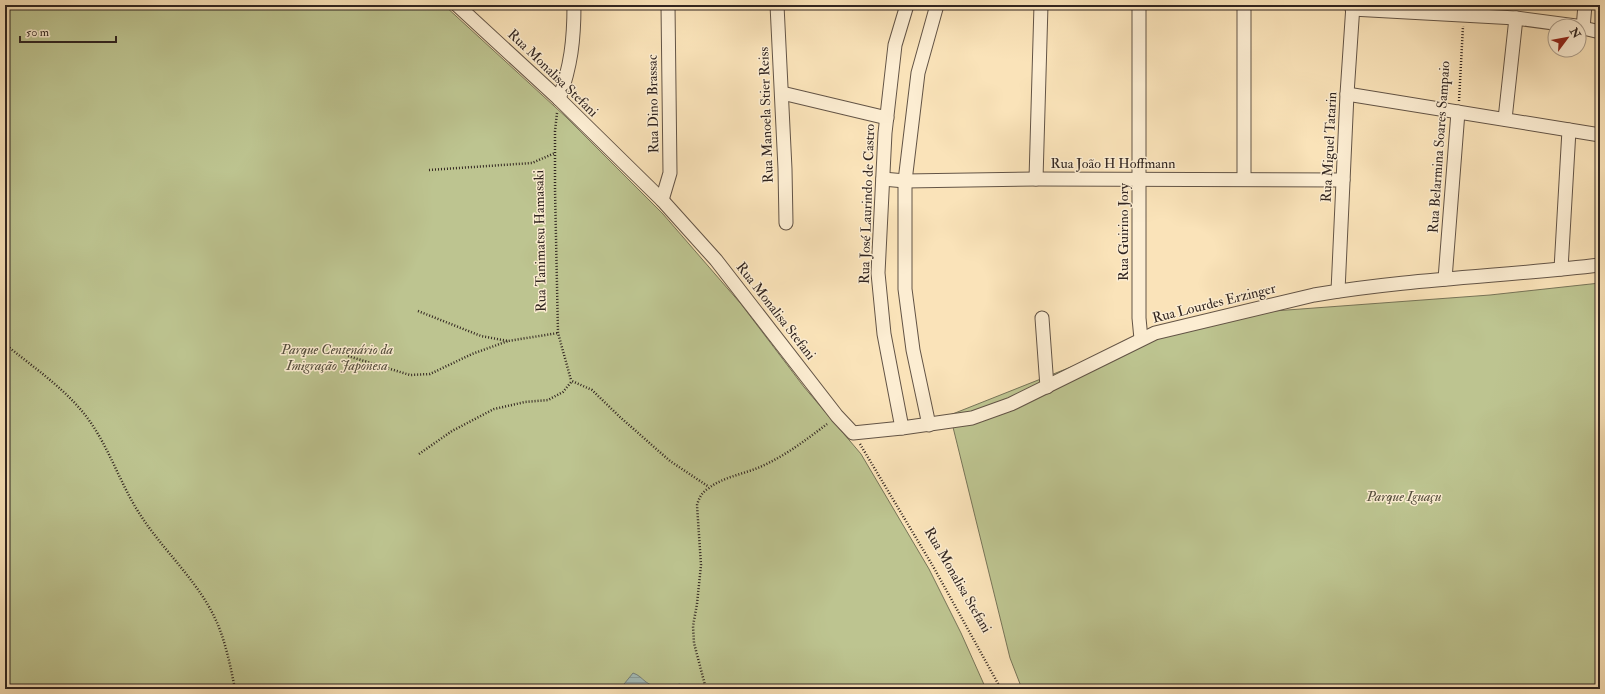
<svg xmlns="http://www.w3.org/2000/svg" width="1605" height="694" font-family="'IM FELL Double Pica',serif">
  <defs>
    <pattern id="water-rules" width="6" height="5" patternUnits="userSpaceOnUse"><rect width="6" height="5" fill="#a2bcb9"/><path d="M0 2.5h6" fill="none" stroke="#8ca19f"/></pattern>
  </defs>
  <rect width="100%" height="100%" fill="#fae3b9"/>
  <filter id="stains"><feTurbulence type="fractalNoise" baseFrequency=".005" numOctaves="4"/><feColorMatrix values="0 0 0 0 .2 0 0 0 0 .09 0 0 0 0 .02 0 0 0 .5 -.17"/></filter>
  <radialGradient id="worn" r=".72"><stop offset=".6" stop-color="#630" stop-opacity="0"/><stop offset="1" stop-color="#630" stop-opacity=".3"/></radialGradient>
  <g fill="#bdc490" stroke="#777458">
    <path d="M5 5H444L566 117 663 214 741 304 804 387 861 454 929 569 961 633 986 689H5Z"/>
    <path d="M1600 283V689H1022L1010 658 950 415 1134 342 1247 313 1490 295Z"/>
  </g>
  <path fill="url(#water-rules)" stroke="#75807c" d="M633 673C639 675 641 678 646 682 655 689 670 686 680 684L686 689H620Z"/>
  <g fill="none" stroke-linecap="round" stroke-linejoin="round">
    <g stroke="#635446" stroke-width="15">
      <g id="minor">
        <path d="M457 5 559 99 662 200 716 260 837 416 853 433 902 428 972 418 1011 404 1155 333 1314 295C1408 279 1505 276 1600 265"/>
        <path d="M777 5 785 169 786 223"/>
        <path d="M1139 5V318L1141 339"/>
        <path d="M1244 5V179"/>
        <path d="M1352 9 1516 18 1576 26"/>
        <path d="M1579 27 1600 32"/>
        <path d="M1583 28 1585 5"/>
        <path d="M782 93 887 118"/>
        <path d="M1347 94 1600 135"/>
        <path d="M559 99C571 66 574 40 574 5"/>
        <path d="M1505 119 1516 18"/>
        <path d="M883 179 905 181 1036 179 1343 180"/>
        <path d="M1036 179 1041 5"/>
        <path d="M662 200 670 173 668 5"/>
        <path d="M1561 269 1569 130"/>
        <path d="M1445 279 1458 112"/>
        <path d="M1338 291 1347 94 1353 5"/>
        <path d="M1042 318 1047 387"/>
        <path d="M929 425 913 350 905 289V181L918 73 937 5"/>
        <path d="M902 428 884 334 878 273 885 133 895 45 907 5"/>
      </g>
    </g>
    <g stroke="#312520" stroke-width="2.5" stroke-dasharray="1 2" stroke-linecap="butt">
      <path d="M1459 101 1463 26"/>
      <path d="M557 113 555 131V189L558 333 571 380"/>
      <path d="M429 170 532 163 555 153"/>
      <path d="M418 311 481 336 508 341 558 333"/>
      <path d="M5 344C35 369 71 392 93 426 112 455 123 490 143 519 168 556 204 587 220 630 227 649 231 669 235 689"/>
      <path d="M348 356 410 375 430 374 472 354 508 341"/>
      <path d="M860 444 934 568 1001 689"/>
      <path d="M419 454 452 431 494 409 525 402 548 400 563 392 572 381 592 390 620 417 670 461 709 487"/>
      <path d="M706 689 694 643 693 626 697 604 701 565 697 505C699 498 702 492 709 488 723 477 744 474 760 467 785 456 806 440 827 424"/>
    </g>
    <use href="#minor" stroke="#fcedd2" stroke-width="13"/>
  </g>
  <g text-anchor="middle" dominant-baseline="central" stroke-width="3" stroke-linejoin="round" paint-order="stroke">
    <g font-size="14" fill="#312520" stroke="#fcedd2">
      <text transform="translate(553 73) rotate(44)">Rua Monalisa Stefani</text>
      <text transform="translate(653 104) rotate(-91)">Rua Dino Brassac</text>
      <text transform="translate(766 115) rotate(-92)">Rua Manoela Stier Reiss</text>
      <text transform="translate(1329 147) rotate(-87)">Rua Miguel Tatarin</text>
      <text transform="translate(1439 147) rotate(-86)">Rua Belarmina Soares Sampaio</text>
      <text x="1113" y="163">Rua João H Hoffmann</text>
      <text transform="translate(867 204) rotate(-88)">Rua José Laurindo de Castro</text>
      <text transform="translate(1123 232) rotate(-90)">Rua Guirino Jory</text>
      <text transform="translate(540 241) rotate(-91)">Rua Tanimatsu Hamasaki</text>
      <text transform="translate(1214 303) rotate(-14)">Rua Lourdes Erzinger</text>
      <text transform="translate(776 311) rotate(52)">Rua Monalisa Stefani</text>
      <text transform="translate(958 580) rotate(60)">Rua Monalisa Stefani</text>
    </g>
    <g font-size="14" font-style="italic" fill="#544d3c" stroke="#fcedd2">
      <text x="337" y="349">Parque Centenário da<tspan x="337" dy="16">Imigração Japonesa</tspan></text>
      <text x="1404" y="496">Parque Iguaçu</text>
    </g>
  </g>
  <rect width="1605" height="694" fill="none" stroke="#fae3b9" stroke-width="20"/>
  <rect x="6" y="6" width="1593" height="682" fill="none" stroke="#312520" stroke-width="2"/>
  <rect x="10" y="10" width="1585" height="674" fill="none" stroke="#312520"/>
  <g transform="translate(1567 38) rotate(58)"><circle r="19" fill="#fcedd2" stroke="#ab9d8b"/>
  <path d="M0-3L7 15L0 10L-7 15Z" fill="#8f2418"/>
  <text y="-6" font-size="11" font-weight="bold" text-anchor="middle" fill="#312520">N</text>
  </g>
  <path d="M20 36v6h96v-6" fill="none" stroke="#312520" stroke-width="2"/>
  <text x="26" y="36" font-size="12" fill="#312520" stroke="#fcedd2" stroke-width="3" paint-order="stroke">50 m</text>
  <rect width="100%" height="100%" filter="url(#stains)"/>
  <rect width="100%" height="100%" fill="url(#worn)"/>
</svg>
